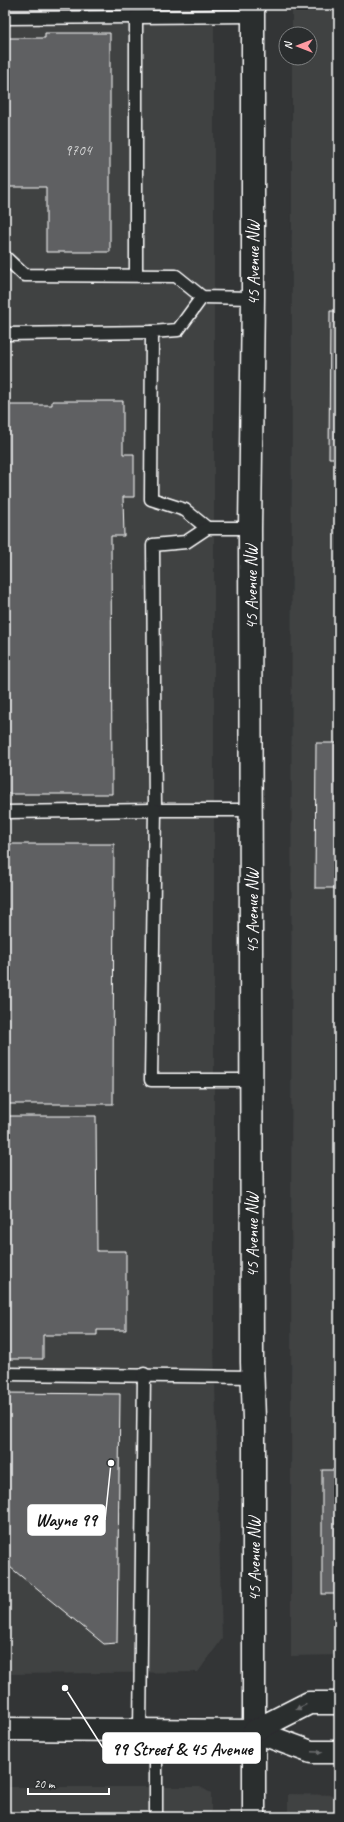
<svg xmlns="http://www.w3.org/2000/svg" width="344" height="1822" font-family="Caveat,sans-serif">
  <rect width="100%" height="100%" fill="#333536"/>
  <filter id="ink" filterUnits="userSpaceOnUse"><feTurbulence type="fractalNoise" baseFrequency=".025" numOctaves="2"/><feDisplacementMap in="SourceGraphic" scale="8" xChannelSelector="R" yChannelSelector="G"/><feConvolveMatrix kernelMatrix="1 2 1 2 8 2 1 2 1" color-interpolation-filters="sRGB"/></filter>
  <g filter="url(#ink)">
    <g fill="#404243">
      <path d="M5 5H214V1346L222 1639 198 1672 5 1674Z"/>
      <path d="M292 5H339V1655L291 1656 292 58H310V34H292Z"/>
      <path d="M5 1787H200L211 1793V1817H5Z"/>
      <path d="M288 1794 339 1795V1817H288Z"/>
    </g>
    <g fill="#5f6162" stroke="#fff">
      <path d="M45 33H110V252H46V187H5V38H45Z"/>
      <path d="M330 311H339V458H329Z"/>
      <path d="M52 401H123V454H134V497H123L124 536H111L112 794H5V405H52Z"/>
      <path d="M316 743H339V888H315Z"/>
      <path d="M5 844H114L113 1104H5Z"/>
      <path d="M5 1116H96L97 1251H126V1330H97V1335H43V1359H5Z"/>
      <path d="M6 1393 120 1394 117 1643 104 1644 5 1563Z"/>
      <rect x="322" y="1470" width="17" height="124"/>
    </g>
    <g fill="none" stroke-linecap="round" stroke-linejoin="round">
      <g stroke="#fff" stroke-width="15">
        <g id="lane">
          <path d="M5 18 136 17"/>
          <path d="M5 257 24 275 176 276 202 297 253 298"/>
          <path d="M136 275V17L253 16"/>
          <path d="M202 297 178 330 152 332 151 499 185 510 207 528"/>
          <path d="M5 334 152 332"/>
          <path d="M250 528H207L186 542 153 545 155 810H252"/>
          <path d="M5 812 155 810 151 1080H252"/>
          <path d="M5 1374 254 1377"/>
          <path d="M140 1730 144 1374"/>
          <path d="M156 1730V1817"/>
        </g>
      </g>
      <g stroke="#fff" stroke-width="25">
        <path id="street" d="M253 5V298L250 528 252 1362 254 1419V1817"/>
      </g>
      <g stroke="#fff" stroke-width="25">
        <g id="secondary">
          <path d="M5 1729 254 1731 311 1752H339"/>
          <path d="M254 1731 309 1703H339"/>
        </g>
      </g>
      <use href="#lane" stroke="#2a2d2e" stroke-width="12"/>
      <use href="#street" stroke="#2a2d2e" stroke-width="22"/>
      <use href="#secondary" stroke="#2a2d2e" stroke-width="22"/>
    </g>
    <defs><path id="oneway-solid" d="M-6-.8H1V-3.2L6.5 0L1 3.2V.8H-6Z"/></defs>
    <g fill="#6a6c6d">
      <use href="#oneway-solid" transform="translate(301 1707) rotate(153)"/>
      <use href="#oneway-solid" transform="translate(317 1752) rotate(2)"/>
    </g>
  </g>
  <g text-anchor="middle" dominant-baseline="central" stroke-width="3" stroke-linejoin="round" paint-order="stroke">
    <g font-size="15" fill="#d7d8d8">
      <text x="78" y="150">9704</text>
    </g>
    <g font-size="17" fill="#fff" stroke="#2a2d2e">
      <text transform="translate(253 263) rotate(-90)">45 Avenue NW</text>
      <text transform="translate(251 587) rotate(-90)">45 Avenue NW</text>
      <text transform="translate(252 911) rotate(-90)">45 Avenue NW</text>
      <text transform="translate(252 1235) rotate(-90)">45 Avenue NW</text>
      <text transform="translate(254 1559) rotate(-90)">45 Avenue NW</text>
    </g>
  </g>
  <path fill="none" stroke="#fff" stroke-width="1.5" d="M111 1463L105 1520M65 1688L103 1748"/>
  <g fill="#fff" stroke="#2a2d2e" stroke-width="1.5">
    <circle cx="111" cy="1463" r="4"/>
    <circle cx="65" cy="1688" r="4"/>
  </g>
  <g fill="#fff" stroke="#fff" stroke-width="1.5">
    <rect x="28" y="1505" width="77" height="30" rx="4"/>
    <rect x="103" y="1733" width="157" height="30" rx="4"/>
  </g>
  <g font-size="18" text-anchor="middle" font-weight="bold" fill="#111">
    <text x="66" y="1526">Wayne 99</text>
    <text x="182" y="1755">99 Street &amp; 45 Avenue</text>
  </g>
  <rect width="344" height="1822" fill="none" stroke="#2a2d2e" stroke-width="20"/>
  <rect x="10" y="10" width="324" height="1802" fill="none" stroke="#fff" stroke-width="1.5" filter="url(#ink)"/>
  <g transform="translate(298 46) rotate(270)"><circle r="19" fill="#2a2d2e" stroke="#7f8182"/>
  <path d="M0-3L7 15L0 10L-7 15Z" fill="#ff9aa2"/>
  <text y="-6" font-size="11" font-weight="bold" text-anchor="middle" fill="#ffffff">N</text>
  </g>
  <path d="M28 1788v6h81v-6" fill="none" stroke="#ffffff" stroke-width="2"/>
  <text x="34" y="1788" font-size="12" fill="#ffffff" stroke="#2a2d2e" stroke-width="3" paint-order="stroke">20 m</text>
</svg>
